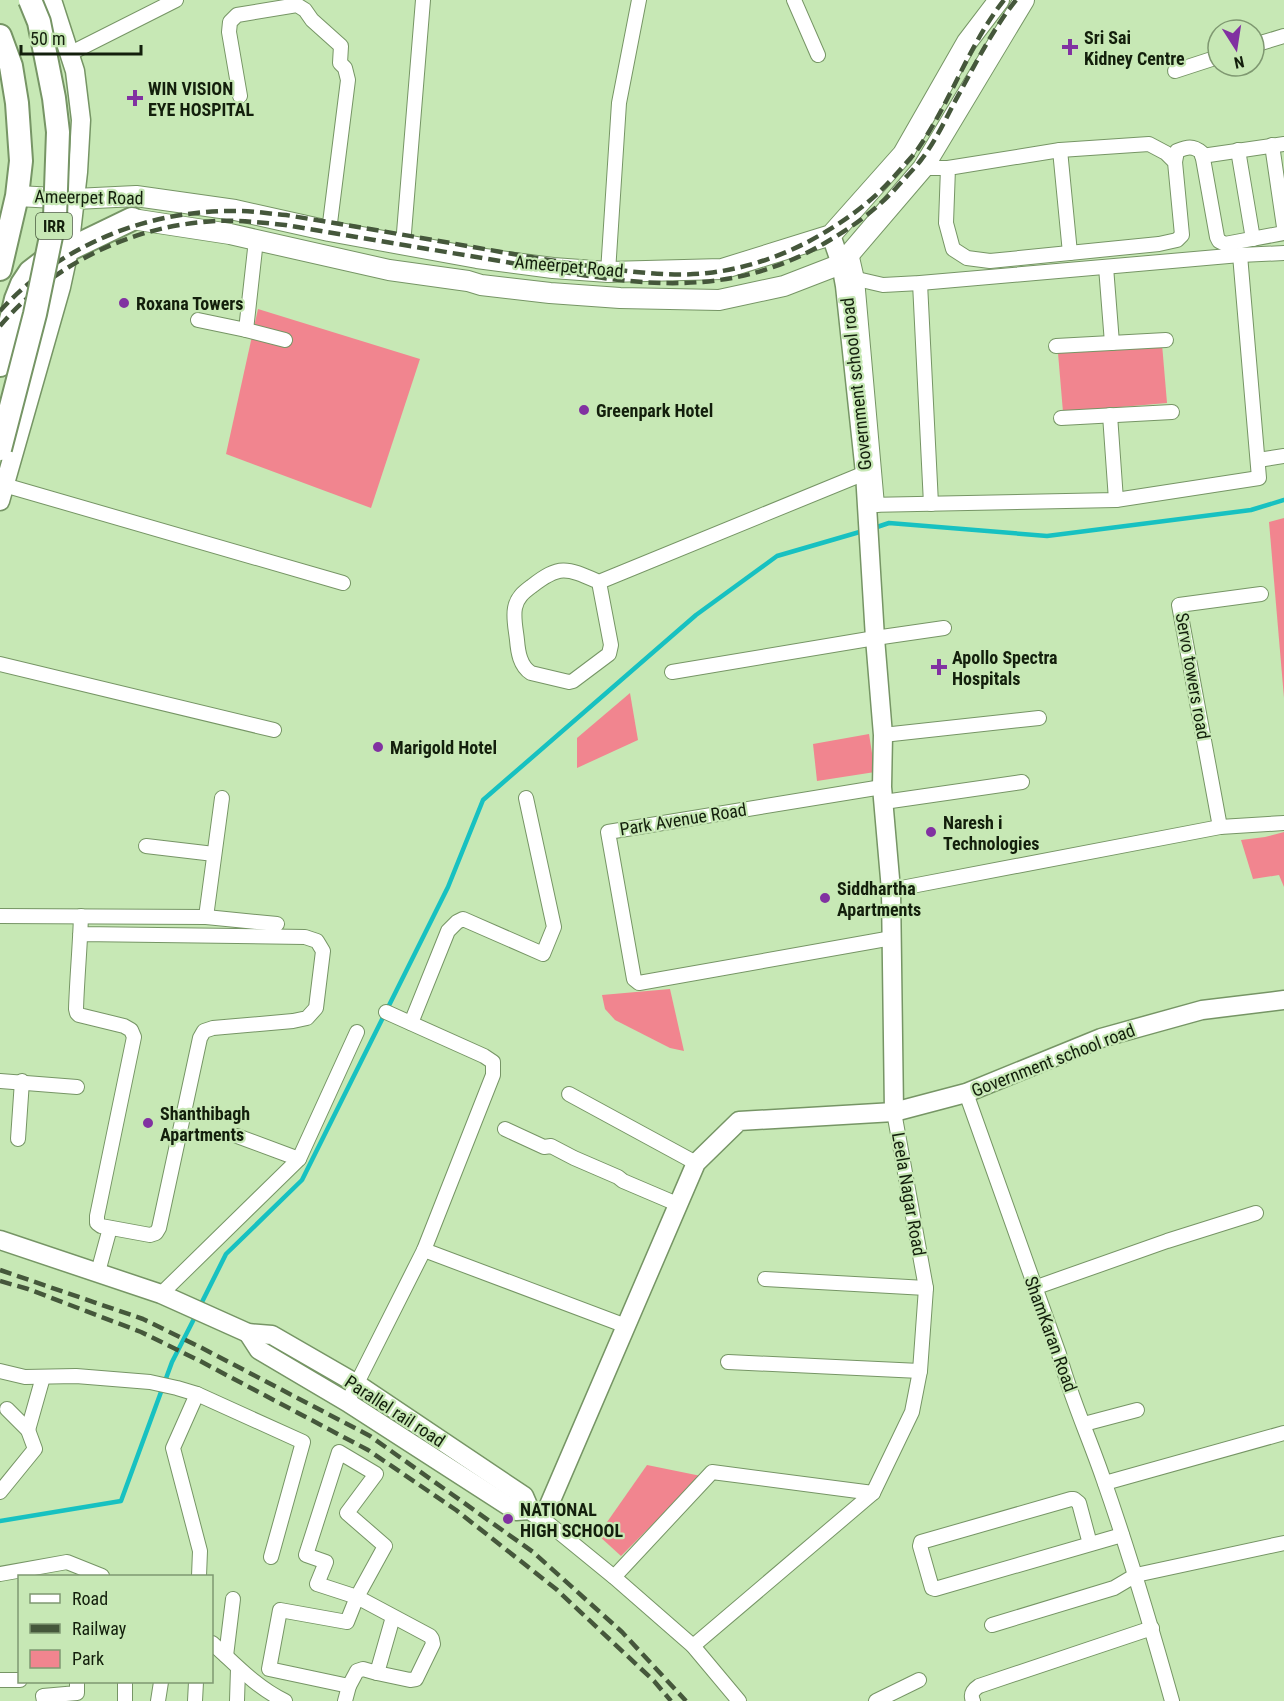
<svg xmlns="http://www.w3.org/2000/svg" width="1284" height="1701" font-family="'Roboto Condensed',sans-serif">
  <rect width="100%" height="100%" fill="#c7e8b5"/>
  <g fill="#f1858f">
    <path d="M258 309 420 359 371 508 226 454Z"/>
    <path d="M1162 344 1167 403 1063 412 1058 353Z"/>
    <path d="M1284 518V698L1269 522Z"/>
    <path d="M630 693 638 740 577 768V738Z"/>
    <path d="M869 734 875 772 817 781 813 744Z"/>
    <path d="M1284 832V887L1279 875 1253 879 1241 840 1265 837Z"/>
    <path d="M670 989 684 1051 670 1048 615 1020 605 1009 602 995Z"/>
    <path d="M647 1465 701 1476 621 1556 598 1535Z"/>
  </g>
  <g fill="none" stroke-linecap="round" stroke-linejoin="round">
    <g stroke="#17c1c1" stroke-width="4.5">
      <path d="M874 528 889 523 1047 536 1251 510 1284 500"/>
      <path d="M200 1306 226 1254 302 1180 448 887 483 800 696 615 777 556 863 531"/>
      <path d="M0 1521 121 1501 172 1362 197 1313"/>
    </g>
    <g stroke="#769565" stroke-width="16">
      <g id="minor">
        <path d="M794 0 818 55"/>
        <path d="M1254 45 1284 36"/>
        <path d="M71 53 176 0"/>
        <path d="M1175 71 1218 57"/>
        <path d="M240 96 229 32 230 22 237 15 297 5 305 10 312 20 341 46 340 63 345 68 348 80 329 231"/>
        <path d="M1272 145 1284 227"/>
        <path d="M1060 150 1070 253"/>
        <path d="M1238 150 1253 239"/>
        <path d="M1202 156 1284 144"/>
        <path d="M1175 162 1177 151C1187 147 1193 145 1202 153L1217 237 1219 241 1225 244 1284 233"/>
        <path d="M923 168H948L1060 150 1149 144 1166 153 1175 162 1182 235 1177 240 1159 244 990 261 967 258 953 249 946 223 948 168"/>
        <path d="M403 245 423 0"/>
        <path d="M851 253 857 279 877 505"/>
        <path d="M1106 267 1112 343"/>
        <path d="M608 272 619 103 639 0"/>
        <path d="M857 279 883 285 920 283 1240 255 1284 253"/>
        <path d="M920 283 931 504"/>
        <path d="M198 320 246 330 256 240"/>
        <path d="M246 330 285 340"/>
        <path d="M1056 346 1166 340"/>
        <path d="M1110 415 1116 500"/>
        <path d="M1061 418 1172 412"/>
        <path d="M1258 460 1284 456"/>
        <path d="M4 485 343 583"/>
        <path d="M867 505 1116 500 1259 478 1240 255"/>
        <path d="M599 582 611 645 609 654 573 681 569 682 531 673C520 666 518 652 517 640 516 630 513 618 515 608 517 597 524 592 532 586 560 564 567 568 599 582L865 473"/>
        <path d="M0 664 274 730"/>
        <path d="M672 672 875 638 944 628"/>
        <path d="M883 735 1039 718"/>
        <path d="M882 787 608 832 634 979 639 983 892 938"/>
        <path d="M884 802 1022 782"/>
        <path d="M1220 827 1179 605 1261 594"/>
        <path d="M146 846 214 854"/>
        <path d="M891 890 1220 827 1284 823"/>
        <path d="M0 916 206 917 277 924"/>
        <path d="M206 917 222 798"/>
        <path d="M80 934 305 937 317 941 323 951 316 1008 307 1018 293 1021 213 1028 204 1031 200 1038 159 1228 156 1233 150 1235 101 1226 97 1223V1216L134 1037 131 1030 124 1026 79 1015 77 1013 76 1009C77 978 80 947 81 916"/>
        <path d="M411 1023 448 931 457 922 463 919 543 954 554 927 526 798"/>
        <path d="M0 1081 77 1087"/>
        <path d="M966 1093 1059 1354C1070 1396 1089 1437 1103 1478 1129 1552 1151 1626 1172 1701"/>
        <path d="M569 1094 696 1163"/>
        <path d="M505 1129 544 1147 551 1146 574 1158 618 1177 623 1181 677 1204"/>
        <path d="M237 1136 299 1159"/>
        <path d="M18 1139 22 1081"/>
        <path d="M424 1250 626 1326"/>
        <path d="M98 1272 110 1228"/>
        <path d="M765 1279 926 1288"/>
        <path d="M1034 1288 1167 1241 1256 1213"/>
        <path d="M161 1294 299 1159 357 1032"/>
        <path d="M728 1362 920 1371"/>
        <path d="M0 1371 25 1377 76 1376 150 1382 177 1388 197 1394 303 1442 271 1557"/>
        <path d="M352 1393 424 1250 493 1075V1062L484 1056 386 1012"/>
        <path d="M197 1394 173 1448 200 1551 199 1576"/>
        <path d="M1084 1424 1137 1410"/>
        <path d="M28 1430 43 1377"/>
        <path d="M1105 1483 1284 1433"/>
        <path d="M0 1492 35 1449 28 1430 7 1409"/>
        <path d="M543 1519 614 1577 693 1646 739 1701"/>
        <path d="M1090 1544 1079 1503 1074 1499H1071L921 1542 920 1546 932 1588 935 1589 1122 1535"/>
        <path d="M0 1574 67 1562 102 1576"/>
        <path d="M614 1577 712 1472 873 1493"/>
        <path d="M992 1625 1114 1588 1136 1575 1284 1543"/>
        <path d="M212 1643C235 1664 257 1688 285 1701"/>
        <path d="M693 1646 873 1493 912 1412 920 1371 926 1288 894 1112"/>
        <path d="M226 1656 233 1599"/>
        <path d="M0 1680H20"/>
        <path d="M349 1686 269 1669 280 1610 347 1622 357 1597 385 1546 347 1513 376 1474 339 1452 306 1555 326 1562 317 1584 357 1597 430 1636 432 1639 433 1644 416 1679 410 1680 377 1673"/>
        <path d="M44 1701 43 1696 77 1693V1682"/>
        <path d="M125 1701V1682"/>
        <path d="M158 1701 161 1682"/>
        <path d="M195 1701 196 1682"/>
        <path d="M237 1701 238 1669"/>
        <path d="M345 1701 349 1686 357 1671 363 1669 377 1673 393 1617"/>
        <path d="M876 1701 919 1680"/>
        <path d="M973 1701C970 1694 973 1690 979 1686L1152 1628"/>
      </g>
    </g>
    <g stroke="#769565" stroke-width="21">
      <g id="tertiary">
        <path d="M831 235 841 264 845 286 865 473 875 638 883 735 882 787 891 890 894 1112"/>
        <path d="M0 501 61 287 69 250 78 172 81 120 75 71 52 0"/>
        <path d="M0 1240 161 1294 248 1333 272 1335 357 1384 524 1496 530 1510 543 1519 696 1163 739 1121 894 1112 966 1093 1101 1038 1202 1010 1284 1000"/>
        <path d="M248 1333 259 1350 347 1402 516 1511 530 1510"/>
      </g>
    </g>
    <g stroke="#769565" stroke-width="22">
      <g id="secondary">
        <path d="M17 196 75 199 136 196 235 210 329 231 477 258 553 268 608 272 722 269 831 235 903 154 967 42 999 0"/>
        <path d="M132 219 230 234 389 270 468 281 481 285 550 293 620 298 719 300 784 286 841 264 923 168 1024 0"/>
      </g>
    </g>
    <g stroke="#769565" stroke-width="26">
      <g id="primary">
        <path d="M0 36 11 66 17 103 21 161 17 196 0 269"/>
        <path d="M0 365 16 299 22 284 30 272 43 262 132 219"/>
      </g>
    </g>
    <use href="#minor" stroke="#fff" stroke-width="14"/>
    <use href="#tertiary" stroke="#fff" stroke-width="18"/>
    <use href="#secondary" stroke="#fff" stroke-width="20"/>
    <use href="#primary" stroke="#fff" stroke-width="22"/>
    <g stroke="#45573b" stroke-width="4.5" stroke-dasharray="12 6" stroke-linecap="butt">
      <path d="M0 311C61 244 150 209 240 211 255 211 271 214 286 215 358 227 429 239 501 252 543 259 585 266 627 271 654 274 681 276 708 273 751 268 791 253 827 231 850 217 873 200 891 180 899 171 907 162 915 153 950 105 967 47 1004 0"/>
      <path d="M0 326C50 267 125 229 203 222 230 219 257 222 285 225 356 237 428 249 500 261 618 281 720 307 830 240 854 226 878 208 897 187 905 178 914 169 921 160 934 143 944 123 953 105 973 69 990 33 1016 0"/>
      <path d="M0 1270 143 1319 202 1348 370 1436 533 1552 622 1632 686 1701"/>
      <path d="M0 1281 28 1289 141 1332 200 1361 368 1450 456 1510 556 1589 654 1681 671 1701"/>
    </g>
    <g stroke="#769565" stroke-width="26" stroke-linecap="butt">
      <path id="primary-bridge" d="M0 449 35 314 55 217 58 132 54 98 39 22 30 0"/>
    </g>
    <use href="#primary-bridge" stroke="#fff" stroke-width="22"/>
  </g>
  <g fill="#8131a1" stroke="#c7e8b5" stroke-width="2">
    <path d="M1067 38h6v6h6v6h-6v6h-6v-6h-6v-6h6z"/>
    <path d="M132 89h6v6h6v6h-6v6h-6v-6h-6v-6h6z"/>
    <circle cx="124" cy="303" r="6"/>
    <circle cx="584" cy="410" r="6"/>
    <path d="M936 658h6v6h6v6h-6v6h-6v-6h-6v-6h6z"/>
    <circle cx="378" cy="747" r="6"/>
    <circle cx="931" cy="832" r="6"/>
    <circle cx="825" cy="898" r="6"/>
    <circle cx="148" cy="1123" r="6"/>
    <circle cx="508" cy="1519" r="6"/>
  </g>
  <g text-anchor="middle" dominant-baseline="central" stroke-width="4.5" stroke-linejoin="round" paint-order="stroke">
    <rect fill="#c7e8b5" stroke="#495b3f" stroke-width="1.5" x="36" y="213" width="36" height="26" rx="4.5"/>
    <g font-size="16" font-weight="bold" fill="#131f0c">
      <text x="54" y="226">IRR</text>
    </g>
    <g font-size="18" font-weight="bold" fill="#131f0c" stroke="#c7e8b5" text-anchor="start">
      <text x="1084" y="37">Sri Sai<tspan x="1084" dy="21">Kidney Centre</tspan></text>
      <text x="148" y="88">WIN VISION<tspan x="148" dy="21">EYE HOSPITAL</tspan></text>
      <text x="136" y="303">Roxana Towers</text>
      <text x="596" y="410">Greenpark Hotel</text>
      <text x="952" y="657">Apollo Spectra<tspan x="952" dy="21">Hospitals</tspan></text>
      <text x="390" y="747">Marigold Hotel</text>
      <text x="943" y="822">Naresh i<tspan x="943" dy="21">Technologies</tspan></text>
      <text x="837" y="888">Siddhartha<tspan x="837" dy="21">Apartments</tspan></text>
      <text x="160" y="1113">Shanthibagh<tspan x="160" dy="21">Apartments</tspan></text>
      <text x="520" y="1509">NATIONAL<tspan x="520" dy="21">HIGH SCHOOL</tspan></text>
    </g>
    <g font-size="18" fill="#131f0c" stroke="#c7e8b5">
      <text transform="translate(89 197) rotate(1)">Ameerpet Road</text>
      <text transform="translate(569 266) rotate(5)">Ameerpet Road</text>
      <text transform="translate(856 384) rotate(-96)">Government school road</text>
      <text transform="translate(1193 676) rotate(80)">Servo towers road</text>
      <text transform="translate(683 819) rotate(-9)">Park Avenue Road</text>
      <text transform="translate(1053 1060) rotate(-21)">Government school road</text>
      <text transform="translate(909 1194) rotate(80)">Leela Nagar Road</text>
      <text transform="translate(1051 1334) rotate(70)">ShamKaran Road</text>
      <text transform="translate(395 1411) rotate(33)">Parallel rail road</text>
    </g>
  </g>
  <rect x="18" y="1575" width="195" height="108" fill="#c7e8b5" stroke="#7f9871" stroke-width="1.5"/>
  <rect x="30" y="1594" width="30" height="9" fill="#ffffff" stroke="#7f9871" stroke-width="1.5"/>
  <text x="72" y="1605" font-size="18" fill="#131f0c">Road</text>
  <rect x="30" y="1624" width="30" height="9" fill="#45573b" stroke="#7f9871" stroke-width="1.5"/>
  <text x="72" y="1635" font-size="18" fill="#131f0c">Railway</text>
  <rect x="30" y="1650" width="30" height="18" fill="#f1858f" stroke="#7f9871" stroke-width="1.5"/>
  <text x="72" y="1665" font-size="18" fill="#131f0c">Park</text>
  <g transform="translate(1236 48) rotate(168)"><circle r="28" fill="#c7e8b5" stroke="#7f9871" stroke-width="1.5"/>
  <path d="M0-4.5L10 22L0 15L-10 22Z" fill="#8131a1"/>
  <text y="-9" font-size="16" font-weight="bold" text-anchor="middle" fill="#131f0c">N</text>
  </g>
  <path d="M21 45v9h120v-9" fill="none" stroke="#131f0c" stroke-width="3"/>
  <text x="30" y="45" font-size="18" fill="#131f0c" stroke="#c7e8b5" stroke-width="4.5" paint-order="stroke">50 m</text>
</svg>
